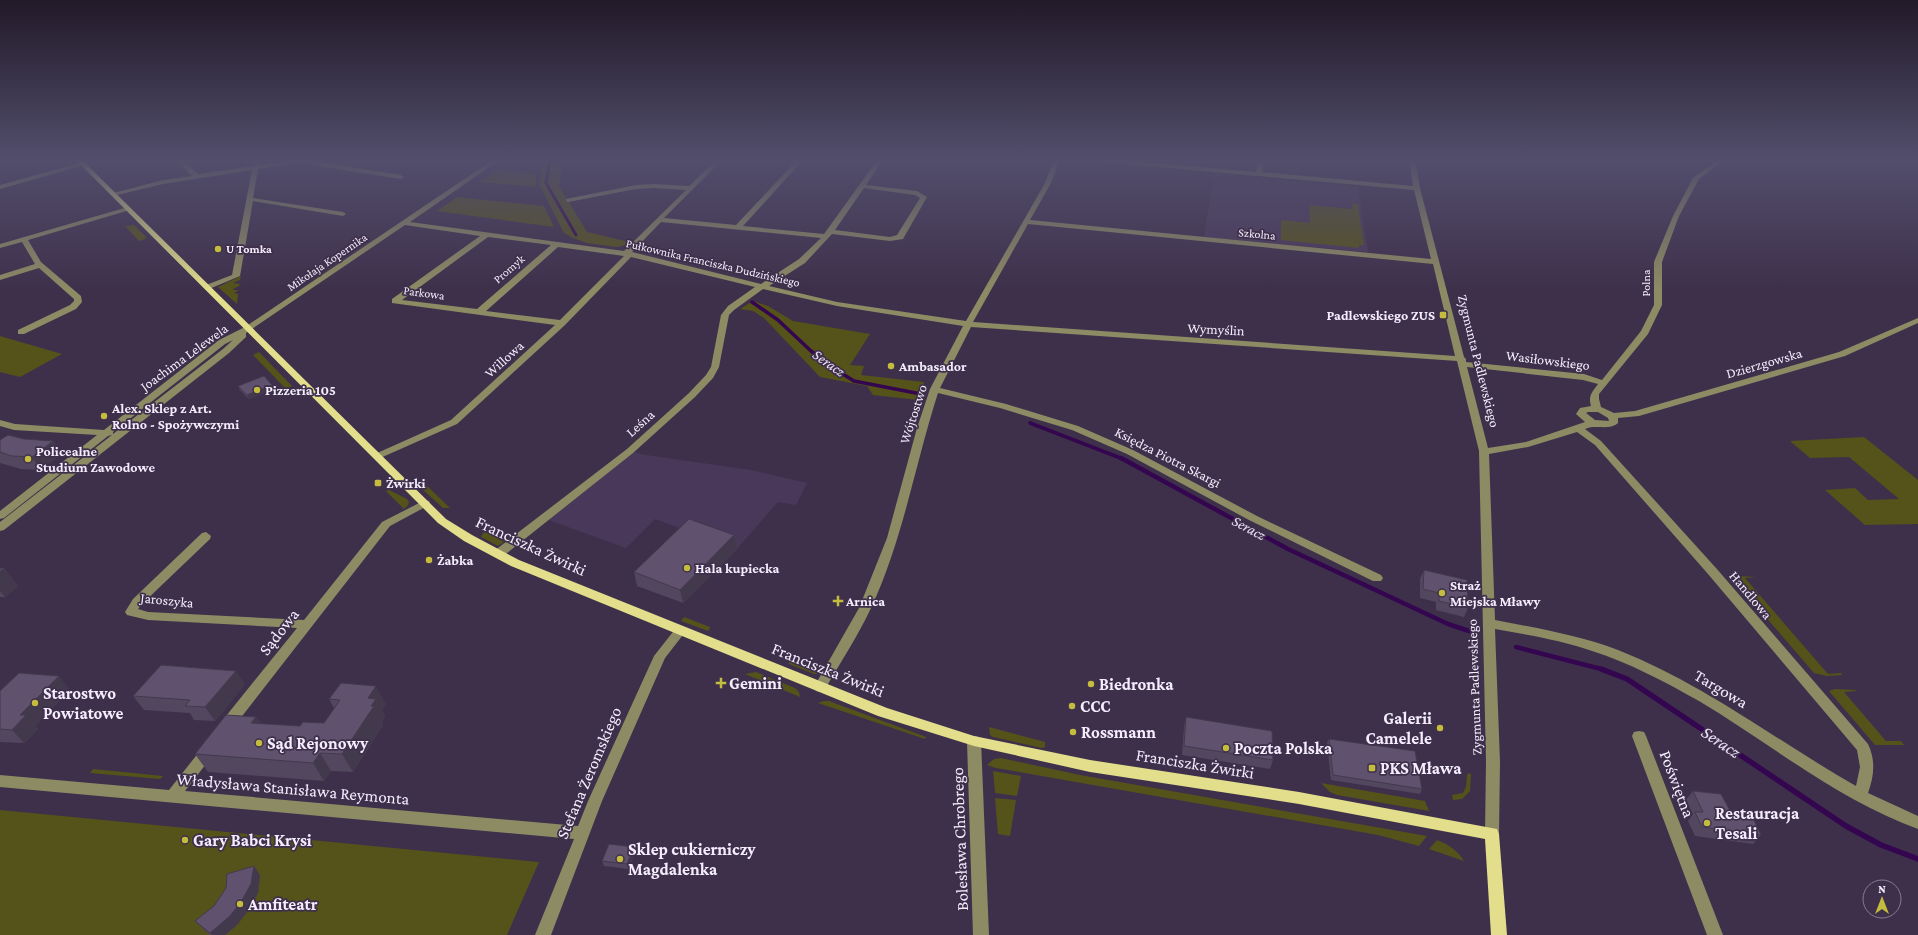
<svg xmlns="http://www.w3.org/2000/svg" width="1918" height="935" font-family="'Crimson Pro',serif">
  <rect width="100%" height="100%" fill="#3e304b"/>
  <g fill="#493859">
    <path d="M1214 174 1358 187 1368 252 1204 237Z"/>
    <path d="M630 451 646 455 751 470 807 483 796 505 778 502 737 549 655 519 626 548 543 518Z"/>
  </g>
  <g fill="#55521a">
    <path d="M544 159H563L559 186 587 232 629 242 625 245 617 247 587 243 573 238 564 233 539 184Z"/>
    <path d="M497 170 536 174V187L479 182Z"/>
    <path d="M457 197 544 206 554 227 437 211Z"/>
    <path d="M1352 203 1358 204 1364 245H1359V248L1281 240V220L1310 223 1309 205 1353 209Z"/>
    <path d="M134 225 147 238 139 241 125 226Z"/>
    <path d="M241 276 240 280 233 283 240 284 239 286 233 289V290H239L234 293 238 294 237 304 218 287Z"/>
    <path d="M753 301 768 306 793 321 870 334 850 365 864 366 861 375 924 382 919 400 873 395 867 386 820 377 764 318 753 311 740 309Z"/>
    <path d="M0 336 62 354 20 377 0 372Z"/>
    <path d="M259 352 292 386 286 389 253 355Z"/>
    <path d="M1864 437 1918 480V524L1865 525 1825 490 1855 488 1868 500 1899 499 1849 457 1810 458 1790 441Z"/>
    <path d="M425 484 450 508H443L422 489Z"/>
    <path d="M389 490 407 499 409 502 408 505 404 509 386 491Z"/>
    <path d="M486 532 504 542 498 546 481 537 483 533Z"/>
    <path d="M1738 576 1756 577 1745 578 1828 674 1841 673 1842 675 1827 676 1814 673 1732 578Z"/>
    <path d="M684 617 710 627V628L708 631 681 621Z"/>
    <path d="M789 659H792L821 669 817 674H814L789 664Z"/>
    <path d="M756 672 795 688 799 692 800 697 745 674Z"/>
    <path d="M1835 689 1855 690 1856 691 1844 692 1886 741H1901L1904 745H1875L1829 691Z"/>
    <path d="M824 701H829L926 737 925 739 818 703Z"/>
    <path d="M989 727 1045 742V747L1042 748 993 737 990 735Z"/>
    <path d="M1001 758 1080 775 1427 836 1419 846 1378 835 996 768 987 765 994 759Z"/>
    <path d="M93 769 163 776 160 779 90 773Z"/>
    <path d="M993 771 1021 776 1017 796 995 793Z"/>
    <path d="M1469 773 1471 774 1470 791 1462 799 1453 800 1452 795 1463 793 1466 787 1467 775Z"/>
    <path d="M1321 783 1425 801 1429 811 1337 795 1330 792Z"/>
    <path d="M995 798 1016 800 1010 836 998 834Z"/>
    <path d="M0 810 539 862 507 935H0Z"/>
    <path d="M1437 840C1448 844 1458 851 1464 861L1429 849Z"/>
  </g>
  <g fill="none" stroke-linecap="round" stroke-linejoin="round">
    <path stroke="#340650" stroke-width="3" d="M550 159 546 183 576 235"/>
    <g stroke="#340650" stroke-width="3.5">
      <path d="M752 302 778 320 811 351 833 368 854 381 921 394"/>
      <path d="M1030 423 1123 459"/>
    </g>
    <g stroke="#340650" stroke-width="4.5">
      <path d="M1121 458 1288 549 1448 624 1469 631"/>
      <path d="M1516 647 1605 670"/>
    </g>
    <path stroke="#340650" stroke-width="5.5" d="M1601 669 1627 679 1846 826 1881 845 1918 859"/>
    <g fill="#8d8b64" fill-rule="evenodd">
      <path d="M175 159H182L198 174 253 166 254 159H260L259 165 297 159H311L310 160 313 161 401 175 404 177 401 179 312 165 303 162 258 169 253 198 343 212 346 214 343 216 253 201 240 276 209 289 205 287 206 285 232 275 252 170 163 184 113 196 110 194 163 180 192 176Z"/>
      <path d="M494 159H501L410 222 624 251 686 190 654 188 636 189 568 202 566 201V199L636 185 654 184 689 186 717 159H723L664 218 736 225 798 159H804L743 226 824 234 878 159H884L866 185 917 191 927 197 903 239 890 241 832 234 805 263 769 286 837 302 966 321 1045 183 1054 159H1060L1051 183 1030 220 1431 259 1414 190 1091 161 1088 159H1111L1256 172 1258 159H1264L1262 172 1413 186 1409 159H1415L1420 188 1464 357 1466 359V362L1584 374 1602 380 1641 331 1654 305V262L1673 216 1693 178 1719 159H1726L1699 179 1679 216 1662 262V305L1648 334 1599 394V399L1601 407 1614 413 1635 411 1839 352 1918 318V323L1845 356 1639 416 1618 418V423C1609 431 1596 424 1585 429L1601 441 1716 568 1868 744C1876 761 1874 776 1868 793L1918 816V829C1838 800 1771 744 1699 701 1665 682 1630 663 1592 651 1561 640 1528 635 1495 629L1500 762 1499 834 1497 839 1492 840 1487 839 1485 834 1486 762 1479 451 1457 361 971 327 940 388 1006 404 1078 426 1133 450 1257 516 1381 575 1383 578 1381 581H1373L1249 520 1127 454 1072 430 1000 408 938 393C915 464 903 540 871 608 858 636 840 663 824 691L820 692 816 691 814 687 859 608 887 538 917 428 930 389 963 326 837 306 763 289 734 310 729 315 719 367 713 378 695 397 633 453 502 557H494L492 554 494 551 627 449 689 393 706 375 711 367 721 315 728 306 755 287 631 257 565 325 457 424 378 459 373 456 375 454 451 420 555 325 392 303V299L480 236 405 225 246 333V337L229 353 4 530 0 531V522L112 435 108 436 4 518 0 519V511L97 435 14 430 0 426V420L15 424 104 430 219 340 245 327ZM864 188 915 195 920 198 897 235 890 237 835 230ZM661 222 821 238 799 259 761 284 632 252ZM1028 224 1433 264 1455 356 973 322ZM488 237 551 245 477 309 402 300ZM558 247 624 256 560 320 486 311ZM233 340 223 349 113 434V432L225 344ZM1467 367 1583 380 1598 384C1592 392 1588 396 1591 406L1580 408 1576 414 1585 422 1526 442 1488 448ZM1588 412H1598L1608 418 1609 421 1595 420 1586 413ZM1577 432 1595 445 1708 574 1857 750 1860 767 1856 786C1777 741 1704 684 1618 650 1578 635 1536 628 1495 620L1489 454 1528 447Z"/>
      <path d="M83 162 86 164 85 165 0 189V185Z"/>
      <path d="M128 207 131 209 130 210 28 240 41 262 81 296 82 302 76 309 24 334H18V330L70 305 74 301V299L39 268 0 280V275L35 264 22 242 0 248V244Z"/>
      <path d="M425 500 429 501 430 503 429 505 390 526 232 729 227 730 222 729 220 725 222 721 297 628 148 620 127 615 125 612 133 599 202 533 206 532 211 536 210 539 141 605 138 609 148 612 304 620 382 522Z"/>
      <path d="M680 627 684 628 686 631 665 658 602 801 551 935H535L574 839 0 787V775L169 790 203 747 208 745 213 747 215 751 213 755 185 791 578 826 588 801 654 656 676 628Z"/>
      <path d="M1639 731 1644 732 1646 736 1723 935H1707L1632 736 1634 732Z"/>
      <path d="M974 736 979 737 981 741 989 935H973L967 741 969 737Z"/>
    </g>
    <path fill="#e2de8c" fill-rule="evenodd" d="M75 159H81L446 519 472 535 519 560 887 708 974 736 1090 760 1299 792 1497 829 1499 834 1507 935H1491L1485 839 1299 804 1090 772 974 746 878 716 511 566 464 541 438 523Z"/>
  </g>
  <g fill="#53465f">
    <path d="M272 385 274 389 249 399 240 390 238 386Z"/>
    <path d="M24 439 53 441 61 454 41 470 21 469 0 463V440Z"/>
    <path d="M734 535 737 549 683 603 637 586 634 572Z"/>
    <path d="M0 568H4L18 586 5 597H0Z"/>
    <path d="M1424 570 1468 608 1464 617 1436 610V602L1420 598V579Z"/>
    <path d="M245 684 215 721 194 720 190 713 144 710 133 696Z"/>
    <path d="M70 690 35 726 38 729 24 743 0 742V691Z"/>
    <path d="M329 699 386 704 382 710 385 717 382 722 383 725 353 772 331 771 324 781 208 772 195 754 256 717 261 724 300 726 324 723 334 708Z"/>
    <path d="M1186 717 1273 760 1270 769 1182 755 1184 727Z"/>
    <path d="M1329 739 1422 789 1420 794 1331 780 1327 743Z"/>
    <path d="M1693 791 1733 816 1761 835 1753 844 1695 836 1688 821 1693 814 1686 800Z"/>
    <path d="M635 851 629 869 604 866 602 861Z"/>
    <path d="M254 866 260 875 258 893 248 911 237 925 225 935H210L203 929 195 921 214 906Z"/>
  </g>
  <g fill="#43394d">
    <path d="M272 385 274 389 249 399 247 395Z"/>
    <path d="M53 441 61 454 41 470 32 457Z"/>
    <path d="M734 535 737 549 683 603 680 590Z"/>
    <path d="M4 568 18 586 5 597 0 591V572Z"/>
    <path d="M236 671 245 684 215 721 205 707Z"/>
    <path d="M59 676 70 690 35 726 38 729 24 743 12 730 20 715Z"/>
    <path d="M376 686 386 704 382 710 385 717 382 722 383 725 353 772 342 754 368 698Z"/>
    <path d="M256 717 268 735 251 723Z"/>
    <path d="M320 753 331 771 324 781 313 763Z"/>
    <path d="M634 847 635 851 629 869 627 864Z"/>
    <path d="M254 866 260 875 258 893 248 911 237 925 225 935H212L210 933Z"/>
  </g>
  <g fill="#60516e" stroke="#43394d">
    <path d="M264 376 272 385 247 395 238 386Z"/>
    <path d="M8 435 24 439 53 441 32 457 12 456 0 452V440Z"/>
    <path d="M689 519 734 535 680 590 634 572Z"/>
    <path d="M0 568H4L0 572Z"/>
    <path d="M1424 570 1467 580 1468 608 1439 601V593L1423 589Z"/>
    <path d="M161 665 236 671 205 707 185 706 190 700 133 696Z"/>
    <path d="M19 673 59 676 20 715H26L12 730 0 729V691Z"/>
    <path d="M341 683 376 686 368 698 376 699 371 706H374L342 754 320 753 313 763 195 754 226 715 256 717 251 723 300 726 303 722 324 723 340 700 329 699Z"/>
    <path d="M1186 717 1272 731 1273 760 1184 746Z"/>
    <path d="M1329 739 1415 751 1422 789 1333 775Z"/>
    <path d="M1693 791 1721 794 1733 816 1753 818 1761 835 1702 827 1695 812H1703Z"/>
    <path d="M609 844 634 847 627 864 602 861Z"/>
    <path d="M254 866 251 884 241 902 230 916 210 933 195 921 214 906 226 888 227 874Z"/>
  </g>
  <linearGradient id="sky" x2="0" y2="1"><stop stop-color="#221a29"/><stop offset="0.55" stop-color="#524e6c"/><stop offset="1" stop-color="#524e6c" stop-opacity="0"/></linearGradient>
  <rect width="1918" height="290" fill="url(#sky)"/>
  <g fill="#c4bc3e" stroke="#3e304b" stroke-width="1.5">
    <circle cx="218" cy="249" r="4"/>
    <rect x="1439" y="311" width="8" height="8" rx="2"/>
    <circle cx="891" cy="366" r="4"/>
    <circle cx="257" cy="390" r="4"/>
    <circle cx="104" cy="416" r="4"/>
    <circle cx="28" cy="459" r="4"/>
    <rect x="374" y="479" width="8" height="8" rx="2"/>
    <circle cx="429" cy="560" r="4"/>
    <circle cx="687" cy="568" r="4"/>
    <circle cx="1442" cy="593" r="4"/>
    <path d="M836 595h4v4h4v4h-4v4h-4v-4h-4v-4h4z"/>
    <path d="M719 677h4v4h4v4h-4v4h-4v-4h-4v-4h4z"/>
    <circle cx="1091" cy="684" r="4"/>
    <circle cx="35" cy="703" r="4"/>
    <circle cx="1072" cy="706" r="4"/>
    <circle cx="1440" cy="728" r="4"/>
    <circle cx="1073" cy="732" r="4"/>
    <circle cx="259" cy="743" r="4"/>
    <circle cx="1226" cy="748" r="4"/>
    <rect x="1368" y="764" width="8" height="8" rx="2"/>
    <circle cx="1707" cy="823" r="4"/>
    <circle cx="185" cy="840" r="4"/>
    <circle cx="620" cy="859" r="4"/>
    <circle cx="240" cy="904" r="4"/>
  </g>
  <g text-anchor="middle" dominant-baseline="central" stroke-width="3.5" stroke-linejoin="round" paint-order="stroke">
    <g font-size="12" fill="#f5edfe" stroke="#3e304b">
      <text transform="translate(1257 234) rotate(5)">Szkolna</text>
      <text transform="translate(327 262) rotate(-34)">Mikołaja Kopernika</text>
      <text transform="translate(713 263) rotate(13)">Pułkownika Franciszka Dudzińskiego</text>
      <text transform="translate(509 269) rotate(-41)">Promyk</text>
      <text transform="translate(1646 283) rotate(-90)">Polna</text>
      <text transform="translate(424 293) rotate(8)">Parkowa</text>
    </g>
    <g font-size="12" font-weight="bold" fill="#f5edfe" stroke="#3e304b" text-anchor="start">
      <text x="226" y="249">U Tomka</text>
    </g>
    <g font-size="14" font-weight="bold" fill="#f5edfe" stroke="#3e304b" text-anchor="start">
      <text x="1435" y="315" text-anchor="end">Padlewskiego ZUS</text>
      <text x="899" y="366">Ambasador</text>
      <text x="265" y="390">Pizzeria 105</text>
      <text x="112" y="408">Alex. Sklep z Art.<tspan x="112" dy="16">Rolno - Spożywczymi</tspan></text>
      <text x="36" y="451">Policealne<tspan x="36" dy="16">Studium Zawodowe</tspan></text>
      <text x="386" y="483">Żwirki</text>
      <text x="437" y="560">Żabka</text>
      <text x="695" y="568">Hala kupiecka</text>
      <text x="1450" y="585">Straż<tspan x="1450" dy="16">Miejska Mławy</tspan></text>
      <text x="846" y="601">Arnica</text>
    </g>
    <g font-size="14" fill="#f5edfe" stroke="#3e304b">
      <text transform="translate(1216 329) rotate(3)">Wymyślin</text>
      <text transform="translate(184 357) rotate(-36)">Joachima Lelewela</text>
      <text transform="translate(504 359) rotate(-42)">Willowa</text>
      <text transform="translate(1548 360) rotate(7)">Wasiłowskiego</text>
      <text transform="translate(1479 361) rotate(76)">Zygmunta Padlewskiego</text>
      <text transform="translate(1764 363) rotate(-16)">Dzierzgowska</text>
      <text transform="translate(913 414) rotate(-72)">Wójtostwo</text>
      <text transform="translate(640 423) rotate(-42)">Leśna</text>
      <text transform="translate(1168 457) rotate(27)">Księdza Piotra Skargi</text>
      <text transform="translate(1751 595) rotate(50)">Handlowa</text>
      <text transform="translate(167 600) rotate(6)">Jaroszyka</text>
      <text transform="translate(1474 687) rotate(-92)">Zygmunta Padlewskiego</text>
    </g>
    <g font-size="15" font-style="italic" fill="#eadff5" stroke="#3e304b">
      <text transform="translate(829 363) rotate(35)">Seracz</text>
      <text transform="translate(1249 528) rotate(28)">Seracz</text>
    </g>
    <g font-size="17" fill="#f5edfe" stroke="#3e304b">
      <text transform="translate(531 546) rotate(25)">Franciszka Żwirki</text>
      <text transform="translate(279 632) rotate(-52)">Sądowa</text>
      <text transform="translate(828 670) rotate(22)">Franciszka Żwirki</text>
      <text transform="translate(1721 689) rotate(31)">Targowa</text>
      <text transform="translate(1195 764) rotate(9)">Franciszka Żwirki</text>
      <text transform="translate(589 773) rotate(-67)">Stefana Żeromskiego</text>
      <text transform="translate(1677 784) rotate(69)">Poświętna</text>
      <text transform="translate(293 789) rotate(5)">Władysława Stanisława Reymonta</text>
      <text transform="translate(960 839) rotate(-92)">Bolesława Chrobrego</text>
    </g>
    <g font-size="17" font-weight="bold" fill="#f5edfe" stroke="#3e304b" text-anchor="start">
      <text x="729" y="683">Gemini</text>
      <text x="1099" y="684">Biedronka</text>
      <text x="43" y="693">Starostwo<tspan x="43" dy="20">Powiatowe</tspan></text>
      <text x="1080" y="706">CCC</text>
      <text x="1432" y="718" text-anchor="end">Galerii<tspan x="1432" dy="20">Camelele</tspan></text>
      <text x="1081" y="732">Rossmann</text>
      <text x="267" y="743">Sąd Rejonowy</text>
      <text x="1234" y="748">Poczta Polska</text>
      <text x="1380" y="768">PKS Mława</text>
      <text x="1715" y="813">Restauracja<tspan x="1715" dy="20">Tesali</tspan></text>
      <text x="193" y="840">Gary Babci Krysi</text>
      <text x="628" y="849">Sklep cukierniczy<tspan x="628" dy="20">Magdalenka</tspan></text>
      <text x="248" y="904">Amfiteatr</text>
    </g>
    <g font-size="18" font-style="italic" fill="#eadff5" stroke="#3e304b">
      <text transform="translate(1721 742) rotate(34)">Seracz</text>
    </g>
  </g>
  <g transform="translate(1882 899)"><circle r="19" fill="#3e304b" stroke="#877c93"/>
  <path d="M0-3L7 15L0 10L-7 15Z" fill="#c4bc3e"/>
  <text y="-6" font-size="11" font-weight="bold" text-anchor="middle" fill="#f5edfe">N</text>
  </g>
</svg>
